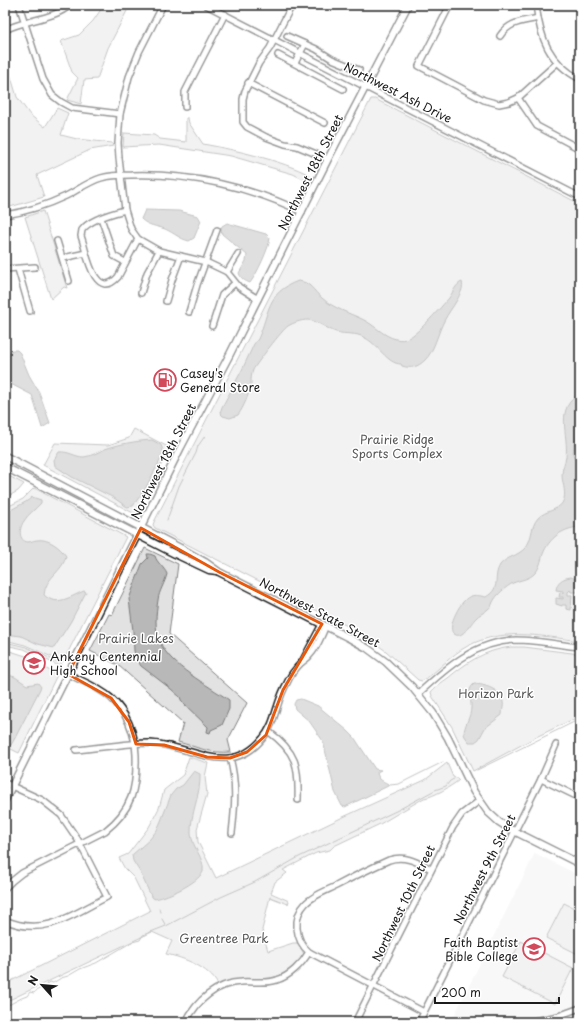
<svg xmlns="http://www.w3.org/2000/svg" width="585" height="1027" font-family="'Playpen Sans',sans-serif">
  <rect width="100%" height="100%" fill="#fff"/>
  <filter id="ink" filterUnits="userSpaceOnUse"><feTurbulence type="fractalNoise" baseFrequency=".025" numOctaves="2"/><feDisplacementMap in="SourceGraphic" scale="8" xChannelSelector="R" yChannelSelector="G"/><feConvolveMatrix kernelMatrix="1 2 1 2 8 2 1 2 1" color-interpolation-filters="sRGB"/></filter>
  <g filter="url(#ink)">
    <path fill="#f0f0f0" d="M535 853 580 876V1022H451Z"/>
    <g fill="#e2e2e2" stroke="#7f7f7f">
      <path d="M104 5H130L108 48 97 79 84 80 81 104 67 100 78 78 72 72 61 41 79 35 93 21Z"/>
      <path d="M5 57 17 97 30 115 45 127 57 108 68 113 61 135 77 139 112 143 113 146 90 150 37 175 44 197 10 207 5 184Z"/>
      <path d="M371 99H375L580 204V641C539 636 498 626 461 650 447 659 436 673 422 681L418 680 386 651 359 632 155 528 153 525 154 522Z"/>
      <path d="M186 118H188L189 123 203 144C236 150 280 160 310 175L307 181 293 174 231 156 159 145 123 147 124 133 154 135 160 139 186 142Z"/>
      <path d="M43 211 67 288 64 287 51 299 25 217Z"/>
      <path d="M134 429 170 448 135 514 43 465 55 443 108 445 129 438Z"/>
      <path d="M5 474 24 484 18 491 5 498Z"/>
      <path d="M34 488 126 537 63 662 25 645 5 640V510L11 505 23 499Z"/>
      <path d="M145 548 178 564 169 634 247 703 228 740 231 752C211 754 197 747 178 742L183 723 118 665 90 651 109 614 112 615Z"/>
      <path d="M5 642 26 647 62 664 61 666 57 665 24 649 5 645Z"/>
      <path d="M511 647H524L580 654V716L538 736 473 771 452 727 432 696 431 692C435 687 442 682 448 678 467 662 485 650 511 647Z"/>
      <path d="M7 650 29 657 39 662 45 668 57 675 19 753 5 746V651Z"/>
      <path d="M189 757 208 763 205 777 207 794 197 829 198 842 216 878 341 818 425 780 447 763 453 777 457 778 459 780C452 786 433 797 424 798L380 824 334 846 330 850 316 853 283 870 287 873 275 882 271 893 289 901 288 904 270 897 262 930 268 951 293 943H298L304 954C285 990 249 973 218 985 209 967 184 958 166 954L172 941 152 932 5 1002V984L150 911 134 878 125 869 119 858 128 854 149 827 159 808 164 790 183 775Z"/>
      <path d="M564 903 580 911V955L546 938Z"/>
      <path d="M521 941 573 968 555 1004 502 977Z"/>
    </g>
    <g fill="#b8b8b8" stroke="#7a7a7a">
      <path d="M145 210 179 211 198 216 201 221 194 238 189 241C180 239 174 233 165 229 157 226 148 226 141 219Z"/>
      <path d="M227 223 266 234 270 238C269 248 257 274 250 283 245 281 241 279 239 273L246 261 247 255 222 234 221 230 222 226Z"/>
      <path d="M298 281C311 282 313 291 322 298 333 308 349 313 362 319 375 325 383 336 396 339 400 340 405 340 408 338 419 333 441 307 449 298 453 292 456 284 462 282 464 288 460 294 457 300 453 307 448 313 444 321 438 332 434 352 425 360 418 367 411 369 402 366L401 364C387 364 378 344 365 338 356 332 346 335 336 332 327 329 318 321 308 320 301 320 293 323 288 326 283 329 256 364 253 370 251 375 251 379 251 384 249 394 244 407 238 415L230 418 223 416 220 413 222 407 242 370 254 344 258 339C270 312 266 293 298 281Z"/>
      <path d="M12 350H17L20 353 29 375 39 392 50 423 42 428 32 395 5 381C5 370 2 357 12 350Z"/>
      <path d="M580 394V430L574 444 573 454 580 476V527C563 528 549 538 543 554 541 560 540 568 535 573 530 579 520 580 513 583 506 587 497 594 493 602 492 605 491 607 488 609 485 613 479 614 476 618 471 622 462 642 453 633 447 626 461 600 469 597 474 594 481 596 486 597 502 587 492 579 500 565 506 557 518 556 525 548 533 539 530 527 538 518 545 510 561 511 564 499 566 490 562 483 562 475 562 468 565 463 566 457 569 433 554 408 580 394Z"/>
      <path d="M152 440 161 445 164 453 145 489 133 506 127 507 114 498 72 477 55 466 54 460 59 452C69 451 75 457 84 457 92 456 98 452 105 449 119 444 136 441 152 440Z"/>
      <path d="M32 497 41 500V503C35 510 28 514 24 521 19 528 18 541 28 542 31 542 34 540 37 540 48 538 60 547 66 556 63 572 45 577 44 595 57 607 69 597 84 591L86 592 71 621 54 648 38 644 21 636 5 634V515C12 507 24 505 32 497Z"/>
      <path d="M147 554H150L155 556C157 563 164 567 167 574 165 583 159 591 158 600 156 613 154 629 160 642 170 666 208 685 229 700V709L222 725 211 730 210 733 207 732 208 727 182 702 180 697 171 689 141 666 137 660 138 659 137 658 134 651 133 631 129 599 142 564 148 558Z"/>
      <path d="M571 577 580 581V592H571L570 590 568 592V595H572L571 610 566 609V605H562V606L556 604V598L563 599V597H559L560 592 563 593V591L556 590C557 582 562 578 571 577Z"/>
      <path d="M5 674 15 677 27 685 38 683 41 687 15 738 11 745H8L5 743Z"/>
      <path d="M474 684C484 684 502 690 503 702 504 706 502 711 502 715L485 728 479 739 475 742H469C467 739 465 737 464 734 464 725 471 717 471 708 472 700 466 690 474 684Z"/>
      <path d="M301 699 318 706 348 731 354 737 375 769 381 770 377 772C378 781 384 781 390 785L345 807 342 806 335 792 323 741 309 721 295 709 294 704 296 700Z"/>
      <path d="M194 771 200 774C201 795 190 814 191 833 192 848 205 858 203 872 196 884 169 896 155 899L153 898 150 894 140 872 133 861 132 855 150 839 157 830 161 821 171 795 176 789 183 785Z"/>
    </g>
    <g fill="none" stroke-linecap="round" stroke-linejoin="round">
      <g stroke="#7a7a7a" stroke-width="1">
        <path d="M167 520 179 486 196 453 198 446 205 436"/>
        <path d="M477 770 580 719"/>
        <path d="M390 785 399 784 443 762"/>
        <path d="M159 908 160 912"/>
        <path d="M162 919 166 926"/>
        <path d="M5 1006C13 1004 19 998 27 996L30 992 34 993C37 989 45 987 50 982L53 983 61 978 68 976 80 969 96 963 132 942 140 940 143 935 166 926 221 897 255 882 299 857 398 810 435 790 446 786 450 781 454 779"/>
      </g>
      <g stroke="#1c1c1c" stroke-width="8">
        <g id="minor">
          <path d="M19 5 43 79 52 95 61 102 72 108 120 114"/>
          <path d="M163 5 139 52 129 77 120 114 118 143 119 158 125 210 131 229 138 239 159 251 206 262 227 272 239 287 258 299"/>
          <path d="M206 5 580 197"/>
          <path d="M292 5 270 48 259 63 245 91 243 99V122L247 127 266 137 285 144 297 146 328 159"/>
          <path d="M450 5 419 66 484 100 499 104 509 102 518 98 557 63"/>
          <path d="M536 5C540 38 549 63 580 79"/>
          <path d="M5 30C24 20 55 19 70 5"/>
          <path d="M287 36 316 49 332 59 359 70"/>
          <path d="M500 36C510 21 522 22 538 18"/>
          <path d="M278 55 343 89"/>
          <path d="M295 63 305 44"/>
          <path d="M248 83 325 123"/>
          <path d="M518 98 537 126 580 149"/>
          <path d="M185 107V92L225 14"/>
          <path d="M125 210C113 213 90 219 82 230L81 236 83 242C87 257 96 301 118 277L138 239"/>
          <path d="M5 215C25 212 47 205 66 196 78 190 88 182 101 178 111 175 121 175 131 175 189 173 251 187 302 212"/>
          <path d="M101 218 114 256 125 262"/>
          <path d="M57 241 69 281"/>
          <path d="M63 258 86 253"/>
          <path d="M5 269 35 267"/>
          <path d="M18 269 30 311"/>
          <path d="M227 272 238 254"/>
          <path d="M141 293 147 273 159 251"/>
          <path d="M166 301 172 280 181 256"/>
          <path d="M189 312 197 285 217 230"/>
          <path d="M212 326 222 295 235 283"/>
          <path d="M302 662 322 624"/>
          <path d="M418 694C446 668 476 641 516 640 537 640 559 645 580 647"/>
          <path d="M268 731C297 752 299 766 298 800"/>
          <path d="M76 750C101 748 125 743 149 743 190 744 229 780 263 738 276 723 276 701 287 683 290 676 295 669 301 663 304 660 308 659 310 655 318 647 321 636 326 626"/>
          <path d="M230 758C237 783 235 807 232 833"/>
          <path d="M541 779 580 798"/>
          <path d="M5 783 42 800 61 815 78 840 107 897C73 914 44 938 5 920"/>
          <path d="M5 888 12 881 22 873 105 831C132 810 137 788 136 755 135 733 127 713 111 698 99 687 82 681 68 674"/>
          <path d="M424 1012 309 952C295 940 292 917 306 903 314 895 326 891 336 886 353 877 371 868 389 860 405 855 417 862 431 869"/>
          <path d="M54 1022H58"/>
          <path d="M186 1022C196 1001 217 983 241 982 253 981 266 984 277 980 290 976 302 964 309 952"/>
          <path d="M355 1022 453 827 462 814 479 801"/>
          <path d="M419 1022 541 779 556 745"/>
          <path d="M529 1022 558 1016 580 1008"/>
        </g>
      </g>
      <g stroke="#1c1c1c" stroke-width="9">
        <g id="major">
          <path d="M5 456 182 549 205 562 219 572 349 638 367 648 386 662 412 687 433 713 448 738 474 792 488 812 499 822 510 829 580 864"/>
          <path d="M5 467 175 554 209 570 217 571"/>
          <path d="M5 800 181 447 230 354 328 159 408 5"/>
        </g>
      </g>
      <use href="#minor" stroke="#fff" stroke-width="5"/>
      <use href="#major" stroke="#fff" stroke-width="6"/>
    </g>
  </g>
  <path d="M0 0H585V1027H0ZM141 528 219 572 322 624 283 690 266 735 247 752 230 758 207 757 164 745 136 744 129 722 111 698 68 674Z" fill="#fff" fill-opacity=".55" fill-rule="evenodd"/>
  <path fill="none" stroke="#e8590c" stroke-width="3" stroke-linejoin="round" d="M141 528 219 572 322 624 283 690 266 735 247 752 230 758 207 757 164 745 136 744 129 722 111 698 68 674Z"/>
  <defs>
    <g id="fuel-ring" transform="scale(1.15)"><circle r="9.5" fill="#fff" stroke="#d1495b" stroke-width="1.5"/><path d="M-5.5-6h7V0h2V4h1.3V-2.5L3-4.5l.8-.8L6-3V5H2.5V1h-1V6h-7ZM-4.2-4.7v3.2H.2V-4.7Z" fill="#d1495b"/></g>
    <g id="school-ring" transform="scale(1.15)"><circle r="9.5" fill="#fff" stroke="#d1495b" stroke-width="1.5"/><path d="M0-5L7-2L0 1L-7-2ZM-4 1L0 2.5L4 1V4Q0 6-4 4Z" fill="#d1495b"/></g>
    <g id="university-ring" transform="scale(1.15)"><circle r="9.5" fill="#fff" stroke="#d1495b" stroke-width="1.5"/><path d="M0-5L7-2L0 1L-7-2ZM-4 1L0 2.5L4 1V4Q0 6-4 4Z" fill="#d1495b"/></g>
  </defs>
  <g fill-rule="evenodd">
    <use href="#fuel-ring" x="165" y="380"/>
    <use href="#school-ring" x="34" y="663"/>
    <use href="#university-ring" x="534" y="949"/>
  </g>
  <g text-anchor="middle" dominant-baseline="central" stroke-width="3" stroke-linejoin="round" paint-order="stroke">
    <g font-size="12" fill="#1c1c1c" stroke="#fff">
      <text transform="translate(398 92) rotate(27)">Northwest Ash Drive</text>
      <text transform="translate(310 172) rotate(-63)">Northwest 18th Street</text>
      <text transform="translate(163 461) rotate(-63)">Northwest 18th Street</text>
      <text transform="translate(320 612) rotate(28)">Northwest State Street</text>
      <text transform="translate(484 869) rotate(-63)">Northwest 9th Street</text>
      <text transform="translate(403 903) rotate(-64)">Northwest 10th Street</text>
    </g>
    <g font-size="12" fill="#1c1c1c" stroke="#fff" text-anchor="start">
      <text x="180" y="373">Casey's<tspan x="180" dy="14">General Store</tspan></text>
      <text x="50" y="656">Ankeny Centennial<tspan x="50" dy="14">High School</tspan></text>
      <text x="518" y="942" text-anchor="end">Faith Baptist<tspan x="518" dy="14">Bible College</tspan></text>
    </g>
    <g font-size="12" fill="#575757" stroke="#fff">
      <text x="397" y="439">Prairie Ridge<tspan x="397" dy="14">Sports Complex</tspan></text>
      <text x="136" y="638">Prairie Lakes</text>
      <text x="496" y="693">Horizon Park</text>
      <text x="224" y="938">Greentree Park</text>
    </g>
  </g>
  <rect width="585" height="1027" fill="none" stroke="#fff" stroke-width="20"/>
  <rect x="10" y="10" width="565" height="1007" fill="none" stroke="#1c1c1c" stroke-width="1.5" filter="url(#ink)"/>
  <g transform="translate(42 985) rotate(297)" stroke="#ffffff" stroke-width="3" paint-order="stroke">
  <path d="M0-3L7 15L0 10L-7 15Z" fill="#1c1c1c"/>
  <text y="-6" font-size="11" font-weight="bold" text-anchor="middle" fill="#1c1c1c">N</text>
  </g>
  <path d="M435 997v6h124v-6" fill="none" stroke="#1c1c1c" stroke-width="2"/>
  <text x="441" y="997" font-size="12" fill="#1c1c1c" stroke="#ffffff" stroke-width="3" paint-order="stroke">200 m</text>
</svg>
